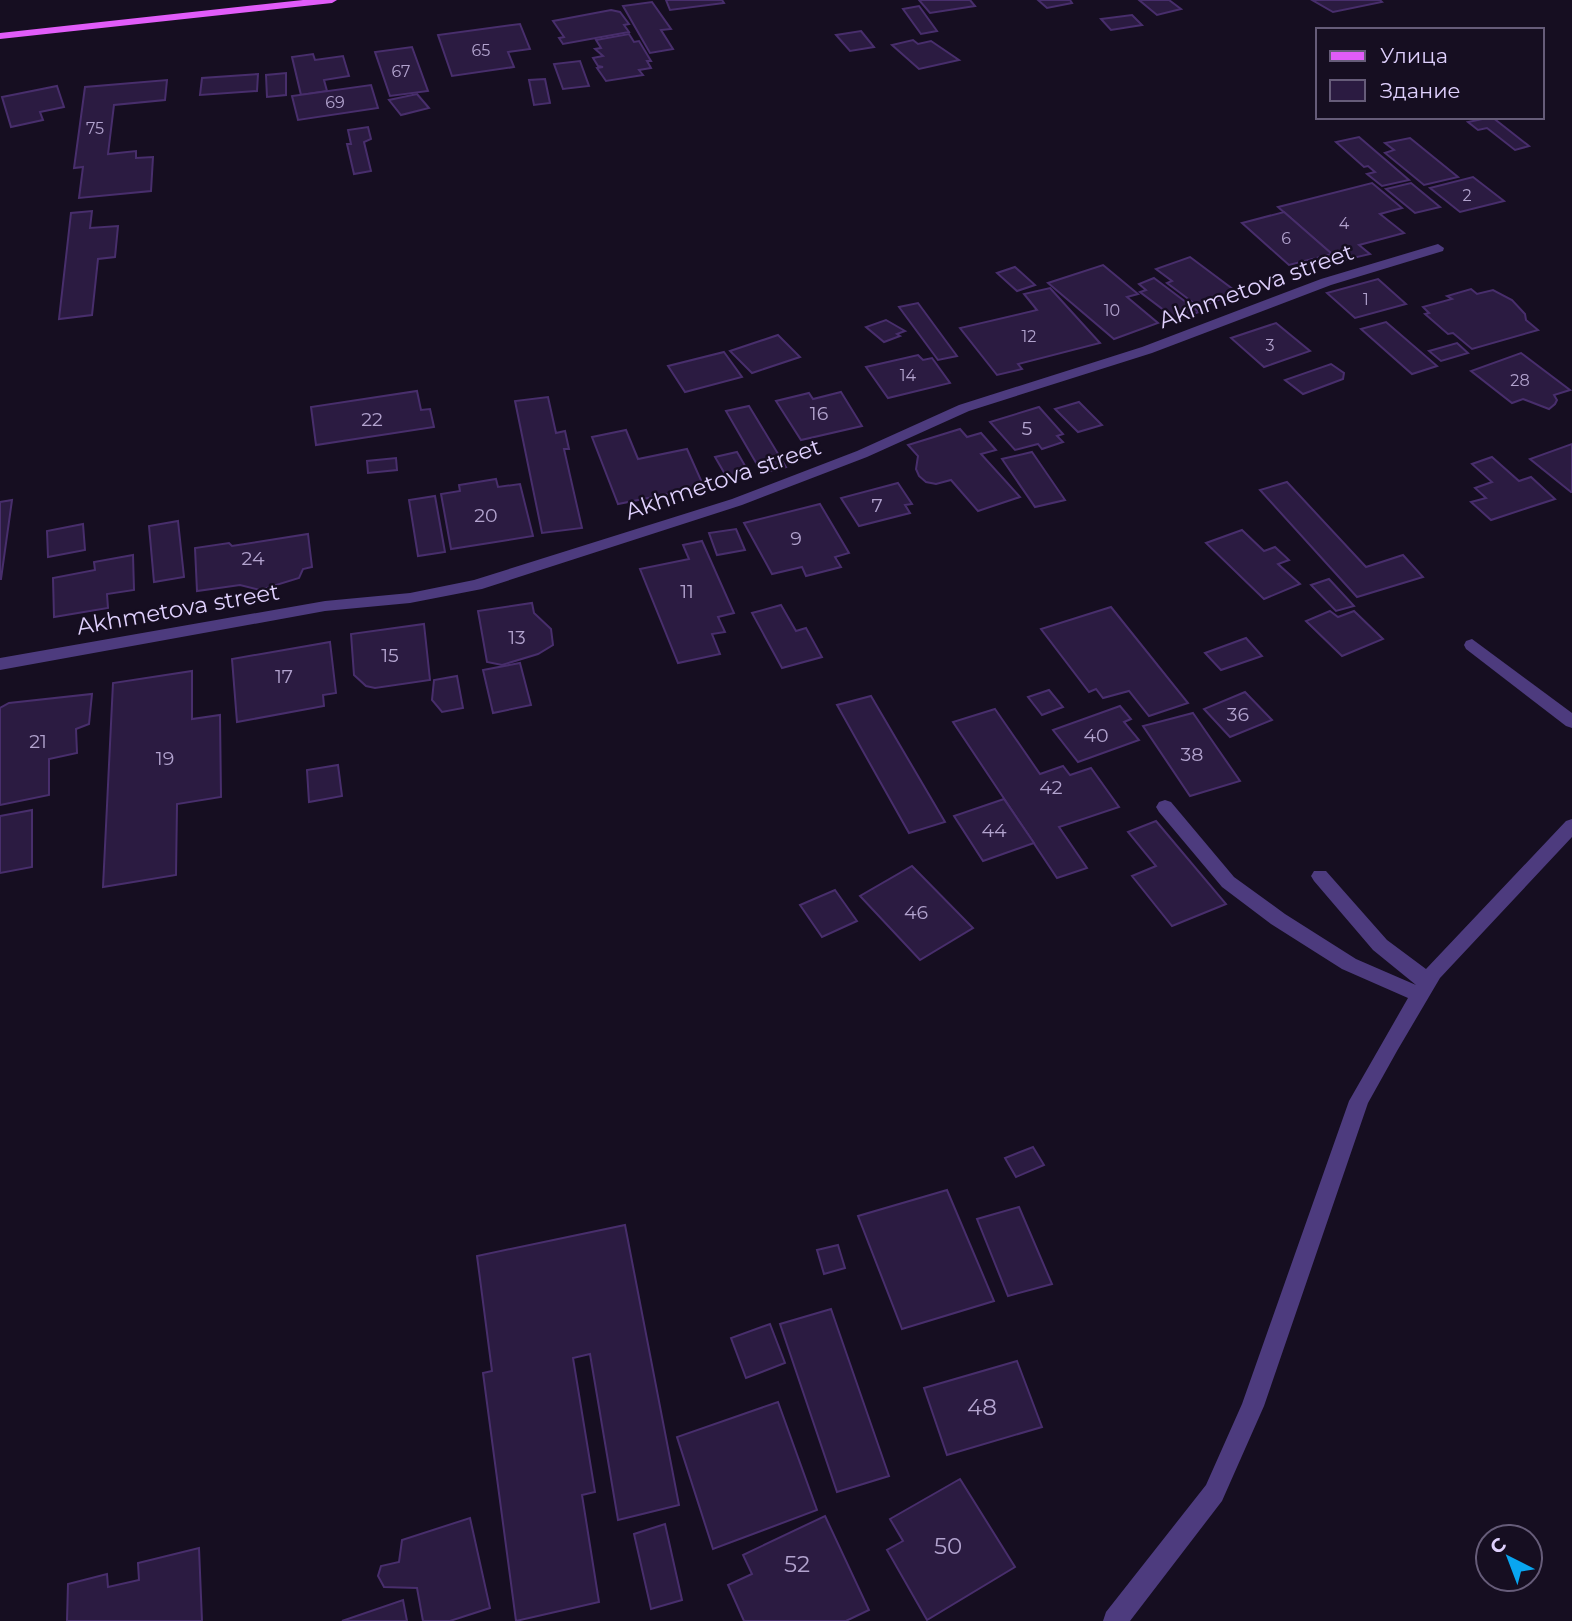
<svg xmlns="http://www.w3.org/2000/svg" width="1572" height="1621" font-family="Montserrat,sans-serif">
  <rect width="100%" height="100%" fill="#160e21"/>
  <g fill="#2b1b41" stroke="#482e6c" stroke-width="2">
    <path d="M666 0H722L724 3 670 10Z"/>
    <path d="M919 0H970L975 6 930 13Z"/>
    <path d="M1038 0H1070L1072 3 1047 8Z"/>
    <path d="M1139 0H1169L1181 9 1157 15Z"/>
    <path d="M1312 0H1380L1382 2 1333 12Z"/>
    <path d="M652 2 671 29 661 30 673 49 650 53 623 6Z"/>
    <path d="M919 6 937 31 921 34 903 9Z"/>
    <path d="M611 10 620 12 629 24 624 25 629 32 563 44 559 38 564 37 553 21Z"/>
    <path d="M1132 15 1142 25 1111 30 1101 19Z"/>
    <path d="M520 24 530 49 508 52 514 67 452 76 438 35Z"/>
    <path d="M861 31 874 47 850 51 836 35Z"/>
    <path d="M629 34 634 42 639 41 651 61H647L651 68 639 70 643 75 606 81 597 68 603 67 598 66 593 58 603 56 595 49 601 48 596 40Z"/>
    <path d="M913 40 918 44 931 41 959 60 919 69 892 45Z"/>
    <path d="M412 47 428 91 390 96 375 52Z"/>
    <path d="M313 54 315 60 343 56 349 76 324 80 327 91 301 95 292 57Z"/>
    <path d="M580 61 589 86 563 89 554 64Z"/>
    <path d="M286 73V95L267 97 266 75Z"/>
    <path d="M258 74 257 91 200 95 202 78Z"/>
    <path d="M545 79 550 103 534 105 529 80Z"/>
    <path d="M167 80 165 100 114 105 108 154 136 151V158L153 157 151 191 79 198 83 167 74 168 85 87Z"/>
    <path d="M371 85 378 108 298 120 292 96Z"/>
    <path d="M57 86 64 107 40 112 43 120 11 127 2 97Z"/>
    <path d="M417 94 429 108 401 115 389 100Z"/>
    <path d="M1492 117 1529 146 1515 150 1487 128 1478 130 1468 122Z"/>
    <path d="M368 127 371 139 364 142 371 171 354 174 347 144H351L348 130Z"/>
    <path d="M1359 137 1409 180 1382 186 1367 174 1375 172 1368 166 1364 167 1336 142Z"/>
    <path d="M1410 138 1458 177 1424 185 1385 153 1394 150 1385 143Z"/>
    <path d="M1473 177 1504 201 1460 212 1430 188Z"/>
    <path d="M1372 183 1402 208 1380 214 1404 233 1359 245 1370 254 1340 261 1278 207Z"/>
    <path d="M1411 183 1440 207 1415 213 1386 189Z"/>
    <path d="M92 211 90 228 118 226 115 257 98 259 92 315 59 319 71 213Z"/>
    <path d="M1284 212 1332 254 1289 265 1242 223Z"/>
    <path d="M1190 257 1238 293 1199 307 1167 283 1172 281 1156 269Z"/>
    <path d="M1103 265 1138 294 1127 297 1158 323 1114 339 1048 283Z"/>
    <path d="M1015 267 1035 285 1017 291 997 273Z"/>
    <path d="M1154 278 1199 312 1177 320 1140 292 1146 290 1139 284Z"/>
    <path d="M1378 279 1406 304 1355 318 1327 293Z"/>
    <path d="M1050 288 1100 343 1018 364 1022 369 997 375 960 328 1037 310 1024 294Z"/>
    <path d="M1471 289 1477 294 1493 290 1512 300 1525 314 1526 320 1538 330 1472 349 1453 333 1448 334 1425 314 1429 313 1423 307 1452 299 1447 296Z"/>
    <path d="M918 303 957 356 938 360 899 307Z"/>
    <path d="M886 320 905 331 897 334 900 336 884 342 866 327Z"/>
    <path d="M1386 322 1437 366 1412 374 1361 329Z"/>
    <path d="M1276 323 1310 351 1264 367 1231 338Z"/>
    <path d="M778 335 800 357 752 373 730 351Z"/>
    <path d="M1457 343 1468 353 1441 361 1429 351Z"/>
    <path d="M724 352 742 377 685 392 668 366Z"/>
    <path d="M1521 353 1570 390 1554 395 1557 400 1555 404 1549 409 1523 399 1512 403 1471 371Z"/>
    <path d="M918 355 923 360 932 358 950 383 888 398 866 367Z"/>
    <path d="M1331 364 1344 373 1343 379 1303 394 1285 380Z"/>
    <path d="M417 391 421 410 430 409 434 427 316 445 311 407Z"/>
    <path d="M841 392 862 426 801 440 776 401 809 393 813 399Z"/>
    <path d="M548 397 556 433 565 431 569 449H564L582 528 542 533 515 401Z"/>
    <path d="M1079 402 1102 425 1078 432 1055 409Z"/>
    <path d="M749 406 786 467 762 473 726 411Z"/>
    <path d="M1039 407 1063 434 1057 436 1063 442 1042 449 1038 444 1015 450 990 422Z"/>
    <path d="M960 429 967 437 981 433 996 450 981 454 1020 497 978 511 951 480 936 484 926 482 919 476 916 469 918 456 908 445Z"/>
    <path d="M626 430 638 459 687 449 704 487 618 504 592 437Z"/>
    <path d="M1572 444V492H1571L1530 459Z"/>
    <path d="M737 452 751 476 729 481 715 457Z"/>
    <path d="M1032 452 1065 500 1035 507 1002 459Z"/>
    <path d="M1492 457 1519 481 1531 477 1555 499 1491 520 1471 502 1486 498 1475 488 1492 482 1472 464Z"/>
    <path d="M396 458 397 470 368 473 367 461Z"/>
    <path d="M496 479 498 487 520 484 533 536 451 549 441 494 460 491 459 485Z"/>
    <path d="M1287 482 1366 567 1403 555 1423 577 1357 597 1260 490Z"/>
    <path d="M898 483 912 504 905 505 910 513 859 526 841 498Z"/>
    <path d="M435 496 445 552 418 556 409 500Z"/>
    <path d="M12 500 1 579H0V502Z"/>
    <path d="M820 504 849 553 835 557 841 567 806 576 802 567 772 574 744 523Z"/>
    <path d="M178 521 184 577 154 582 149 526Z"/>
    <path d="M83 524 85 550 48 557 47 531Z"/>
    <path d="M736 529 745 550 717 555 709 533Z"/>
    <path d="M1242 530 1264 551 1275 547 1289 560 1278 564 1300 584 1264 599 1206 543Z"/>
    <path d="M308 534 312 567 303 569 299 578 260 590 240 585 197 591 195 548 229 543 232 546Z"/>
    <path d="M702 541 734 613 718 617 725 632 712 634 720 654 678 663 640 569 689 559 683 545Z"/>
    <path d="M133 555 134 590 107 594 108 608 54 617 53 578 95 570 94 562Z"/>
    <path d="M1329 579 1354 606 1336 611 1311 585Z"/>
    <path d="M532 603 534 613 551 629 553 645 538 654 502 665 487 662 478 611Z"/>
    <path d="M781 605 796 631 806 628 822 657 782 668 752 613Z"/>
    <path d="M1111 607 1188 703 1149 716 1129 691 1103 698 1096 689 1089 692 1041 629Z"/>
    <path d="M1330 611 1338 617 1354 611 1383 639 1342 656 1306 621Z"/>
    <path d="M424 624 430 680 375 688 366 686 354 675 351 634Z"/>
    <path d="M1246 638 1262 656 1221 670 1205 653Z"/>
    <path d="M330 642 336 693 323 695 324 706 237 722 232 659Z"/>
    <path d="M520 663 531 705 493 713 483 670Z"/>
    <path d="M192 671V719L220 715 221 797 177 804 176 875 103 887 113 683Z"/>
    <path d="M457 676 463 708 442 712 432 700 434 680Z"/>
    <path d="M1049 690 1063 707 1042 715 1028 697Z"/>
    <path d="M1245 692 1272 720 1230 737 1204 709Z"/>
    <path d="M92 694 89 724 76 729 77 753 49 759V795L0 805V708L9 703Z"/>
    <path d="M871 696 945 822 909 833 837 705Z"/>
    <path d="M1120 706 1131 719 1124 722 1139 740 1078 762 1053 730Z"/>
    <path d="M995 709 1040 774 1063 766 1070 775 1091 768 1119 807 1059 827 1087 868 1057 878 953 722Z"/>
    <path d="M1193 713 1240 781 1190 796 1143 726Z"/>
    <path d="M338 765 342 796 309 802 307 770Z"/>
    <path d="M1004 799 1034 843 983 861 954 816Z"/>
    <path d="M32 810V867L0 873V816Z"/>
    <path d="M1156 821 1226 904 1172 926 1132 876 1156 866 1128 832Z"/>
    <path d="M912 866 973 928 920 960 860 896Z"/>
    <path d="M835 890 857 921 822 937 800 905Z"/>
    <path d="M1033 1147 1044 1165 1016 1177 1005 1158Z"/>
    <path d="M947 1190 994 1301 902 1329 858 1216Z"/>
    <path d="M1019 1207 1052 1284 1008 1296 977 1219Z"/>
    <path d="M625 1225 679 1505 618 1520 590 1354 573 1358 595 1492 582 1495 599 1602 516 1621 483 1373 492 1371 477 1256Z"/>
    <path d="M838 1245 845 1268 824 1274 817 1250Z"/>
    <path d="M831 1309 889 1476 837 1492 780 1324Z"/>
    <path d="M770 1324 785 1363 746 1378 731 1338Z"/>
    <path d="M1017 1361 1042 1427 947 1455 924 1388Z"/>
    <path d="M778 1402 817 1510 713 1549 677 1437Z"/>
    <path d="M960 1479 1015 1567 927 1620 887 1550 903 1541 890 1519Z"/>
    <path d="M825 1516 869 1610 846 1621H744L728 1585 752 1574 743 1555Z"/>
    <path d="M470 1518 490 1608 450 1621H423L417 1588 384 1587 378 1576 381 1566 399 1562 402 1540Z"/>
    <path d="M665 1524 682 1600 651 1609 634 1534Z"/>
    <path d="M199 1548 202 1621H67L68 1584 107 1574 108 1587 139 1580 138 1563Z"/>
    <path d="M403 1600 407 1621H342Z"/>
  </g>
  <g fill="none" stroke-linecap="round" stroke-linejoin="round">
    <g fill="#4d3b7e" fill-rule="evenodd">
      <path d="M1438 244 1444 248 1443 251 1331 285 1152 353 969 411 867 457 742 505 482 589 410 603 325 611 0 670V658L325 601 410 593 474 580 732 499 857 451 959 405 1142 347 1321 279Z"/>
      <path d="M1472 639 1572 713V728L1566 726 1466 649 1464 645 1466 641Z"/>
      <path d="M1165 800 1171 802 1234 877 1285 914 1356 959 1416 985 1373 950 1314 881 1311 876 1314 871H1326L1387 940 1426 969 1566 821 1572 819V837L1440 978 1397 1051 1368 1103 1264 1406 1222 1501 1130 1621H1103L1106 1612 1206 1485 1242 1404 1349 1101 1408 998 1342 969 1271 924 1222 887 1159 812 1156 807 1159 802Z"/>
    </g>
    <path fill="#e15cf9" fill-rule="evenodd" d="M303 0H337L332 3 0 39V33Z"/>
  </g>
  <g text-anchor="middle" dominant-baseline="central" stroke-width="5" stroke-linejoin="round" paint-order="stroke">
    <g font-size="16" fill="#b2a3ce">
      <text x="481" y="50">65</text>
      <text x="401" y="71">67</text>
      <text x="335" y="102">69</text>
      <text x="95" y="128">75</text>
      <text x="1467" y="195">2</text>
      <text x="1344" y="223">4</text>
      <text x="1286" y="238">6</text>
      <text x="1366" y="299">1</text>
      <text x="1112" y="310">10</text>
      <text x="1029" y="336">12</text>
      <text x="1270" y="345">3</text>
      <text x="908" y="375">14</text>
      <text x="1520" y="380">28</text>
    </g>
    <g font-size="19" fill="#b2a3ce">
      <text x="819" y="413">16</text>
      <text x="372" y="419">22</text>
      <text x="1027" y="428">5</text>
      <text x="877" y="505">7</text>
      <text x="486" y="515">20</text>
      <text x="796" y="538">9</text>
      <text x="253" y="558">24</text>
      <text x="687" y="591">11</text>
      <text x="517" y="637">13</text>
      <text x="390" y="655">15</text>
      <text x="284" y="676">17</text>
      <text x="1238" y="714">36</text>
      <text x="1096" y="735">40</text>
      <text x="38" y="741">21</text>
      <text x="1192" y="754">38</text>
      <text x="165" y="758">19</text>
      <text x="1051" y="787">42</text>
      <text x="994" y="830">44</text>
      <text x="916" y="912">46</text>
    </g>
    <g font-size="23" fill="#dfd0fd" stroke="#160e21">
      <text transform="translate(1256 286) rotate(-20)">Akhmetova street</text>
      <text transform="translate(723 479) rotate(-19)">Akhmetova street</text>
      <text transform="translate(178 609) rotate(-10)">Akhmetova street</text>
    </g>
    <g font-size="23" fill="#b2a3ce">
      <text x="982" y="1407">48</text>
      <text x="948" y="1546">50</text>
      <text x="797" y="1564">52</text>
    </g>
  </g>
  <rect x="1316" y="28" width="228" height="91" fill="#160e21" stroke="#665c79" stroke-width="2"/>
  <rect x="1330" y="51" width="35" height="10" fill="#e15cf9" stroke="#665c79" stroke-width="2"/>
  <text x="1380" y="63" font-size="21" fill="#dfd0fd">Улица</text>
  <rect x="1330" y="80" width="35" height="21" fill="#2b1b41" stroke="#665c79" stroke-width="2"/>
  <text x="1380" y="98" font-size="21" fill="#dfd0fd">Здание</text>
  <g transform="translate(1509 1558) rotate(318)"><circle r="33" fill="#160e21" stroke="#665c79" stroke-width="2"/>
  <path d="M0-5L12 26L0 18L-12 26Z" fill="#09a6f0"/>
  <text y="-10" font-size="19" font-weight="bold" text-anchor="middle" fill="#dfd0fd">С</text>
  </g>
</svg>
